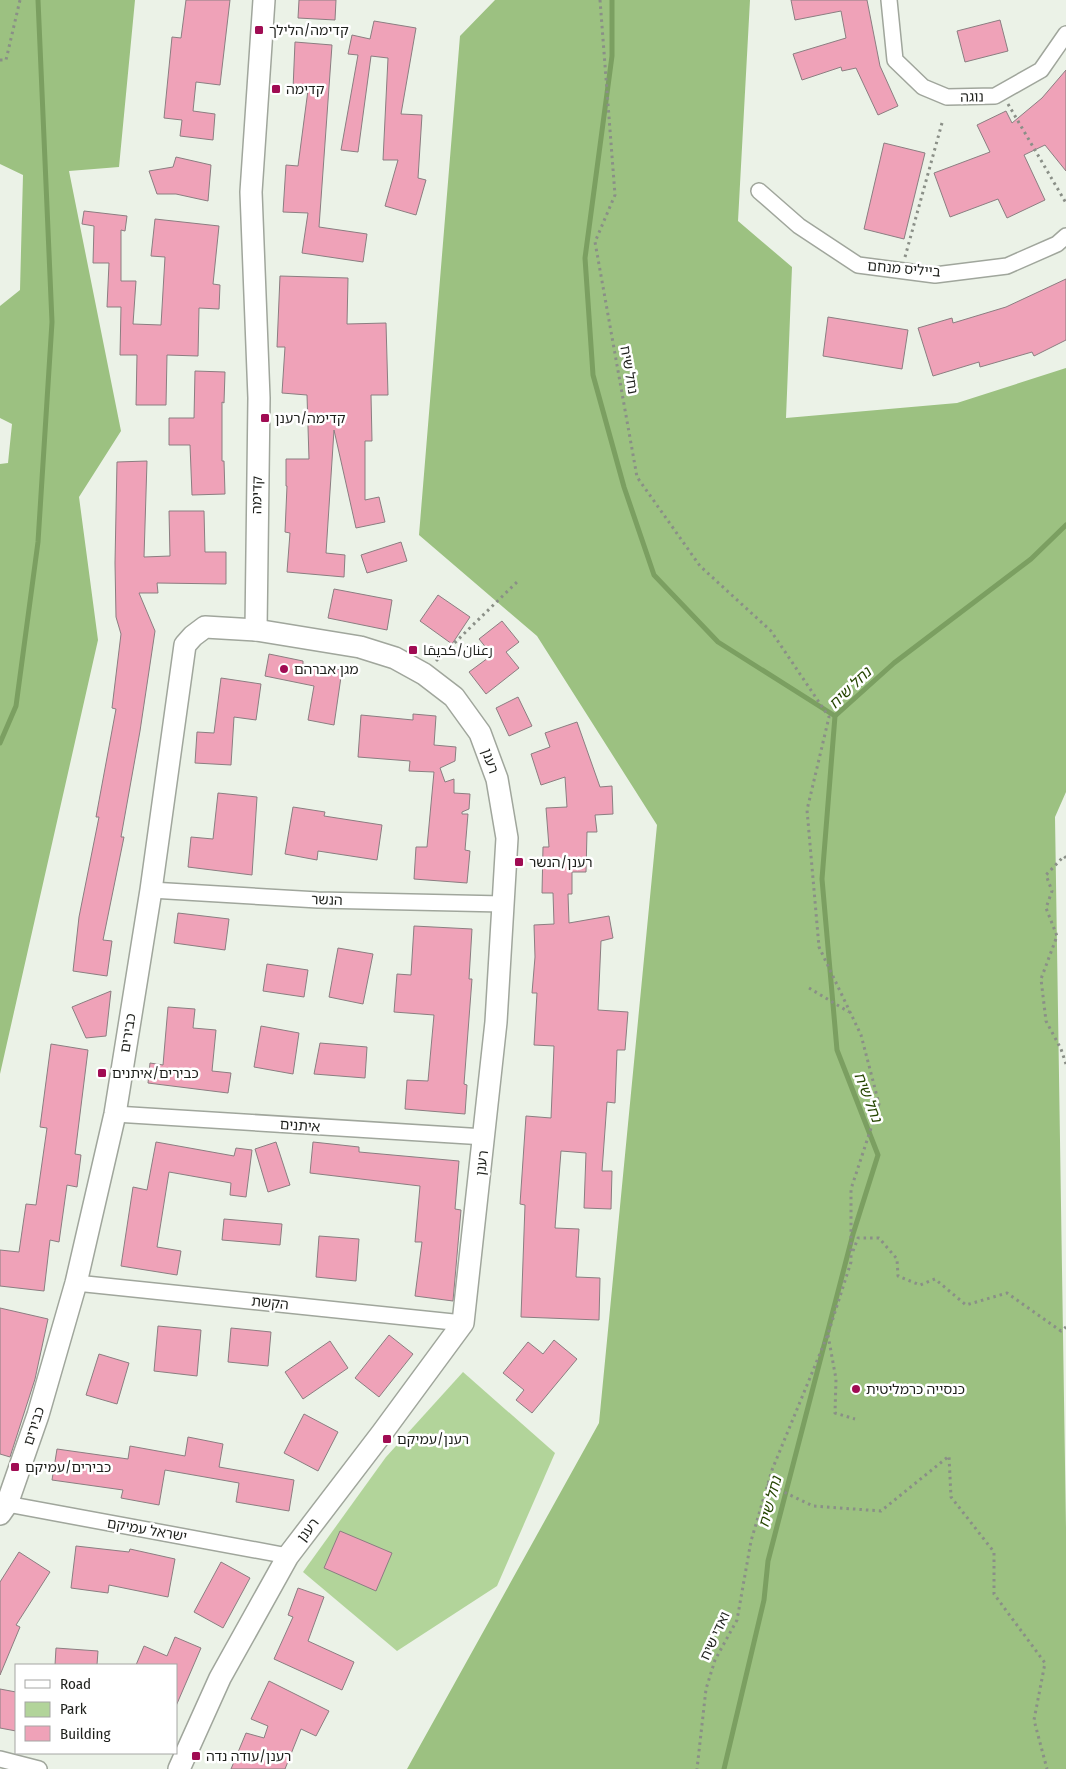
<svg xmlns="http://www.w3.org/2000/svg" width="1066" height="1769" font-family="'Fira Sans Condensed',Cairo,'Noto Sans Hebrew',sans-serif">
  <rect width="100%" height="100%" fill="#ebf2e7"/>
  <path fill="#b2d49a" d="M463 1372 555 1453 497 1586 397 1651 303 1572 386 1457Z"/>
  <g fill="#9cc181">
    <path d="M0 0H135L119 167 69 171 121 431 79 497 98 640 0 1074V464L8 463 12 424 0 418V306L20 290 23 175 0 164Z"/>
    <path d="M495 0H750L738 221 792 267 786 418 957 403 1066 368V792L1055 817 1066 1528V1769H407L599 1423 657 825 537 636 419 535 460 36Z"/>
  </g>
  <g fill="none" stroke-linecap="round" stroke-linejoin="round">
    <g stroke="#7b9f61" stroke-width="5">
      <path d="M612 0V56L585 258 593 375 624 487 654 575 718 642 835 716"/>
      <path d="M0 743 16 706 38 542 52 322 38 0"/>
      <path d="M724 1769 764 1600 768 1561 853 1234 878 1155 837 1050 822 879 835 716 894 663 1031 559 1066 525"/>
    </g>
  </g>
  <g fill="#efa2b8" stroke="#8b7e81">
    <path d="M186 0H230L220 85 196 82 193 111 215 114 213 140 180 136 182 120 164 118 172 37 181 38Z"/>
    <path d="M299 0H336L335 20 298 18Z"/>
    <path d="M791 0H867L880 66 898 106 878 115 856 68 842 71 841 67 802 80 793 54 846 38 841 11 795 20Z"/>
    <path d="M1000 20 1008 51 965 62 957 31Z"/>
    <path d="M374 21 416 28 401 114 422 115 418 178 426 180 416 215 385 206 398 160H383L388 58 371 56 358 152 341 150 358 55 348 54 352 35 370 39Z"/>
    <path d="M295 42 332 45 319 227 367 234 363 262 302 253 308 213 283 212 286 165 298 166 308 90 293 89Z"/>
    <path d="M1066 70V171L1045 145 1024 155 1045 200 1007 218 998 199 950 217 934 173 990 152 977 125 1006 111 1012 123 1042 98Z"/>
    <path d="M884 143 925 153 904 239 864 229Z"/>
    <path d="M176 157 211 165 208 201 176 194H157L149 171 173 167Z"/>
    <path d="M84 211 127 216 125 231 121 230V281H136L133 324 161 325 165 257 151 256 155 219 219 226 213 284 220 285 219 309 199 308 198 356 167 355 166 405H136L137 355H120L121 307H107L109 263H93L94 226 82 224Z"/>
    <path d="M280 276 348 278 347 324 386 323 388 395H371L372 441H365V500L379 497 385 522 356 528 334 430 326 553 345 555 344 577 287 572 290 533 285 532 287 486H286V459H309L307 395 282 393 285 347H277Z"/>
    <path d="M1066 279V340L1034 356 1032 352 980 367 979 362 933 376 918 328 952 318 953 323 1006 307Z"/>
    <path d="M828 317 908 330 902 369 823 356Z"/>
    <path d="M195 371 225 372 224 403 222 402V461H224L225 494 192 495 190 445H169V418H194Z"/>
    <path d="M147 461 144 557 170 556 169 511H204L205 552H226V584L157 583 158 593H139L155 631 140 731 121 837H124L103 940 112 941 107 976 73 971 79 917 99 817H96L116 709 112 708 121 634 116 617 115 563 117 462Z"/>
    <path d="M401 542 407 561 367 573 361 555Z"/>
    <path d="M334 589 392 600 387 630 328 618Z"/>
    <path d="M438 595 470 617 452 644 420 621Z"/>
    <path d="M502 621 519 642 506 652 519 668 486 694 469 672 492 655 479 639Z"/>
    <path d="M269 654 303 661V664L342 670 334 725 308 720 314 686 265 676Z"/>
    <path d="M221 678 261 684 256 720 234 717 231 765 195 763 197 732 214 733Z"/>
    <path d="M518 697 532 726 509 736 496 708Z"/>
    <path d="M413 714 436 716 434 745 456 747 455 761 440 768 445 782 454 779V793L470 794 469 809 462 812V814H468L465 850 470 851 467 883 414 879 416 847H427L434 772 409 771 410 761 358 757 361 715 413 720Z"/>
    <path d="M577 722 600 787 612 786 613 814 595 815 597 832H587L586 872H572V894H568L569 923 609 916 613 938 601 941 598 1010 628 1012 625 1050H617L615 1103 607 1102 602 1171H612L611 1209 584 1208 586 1153 561 1151 555 1228 579 1229 576 1277 600 1278 599 1320 521 1317 525 1205 520 1204 526 1116 551 1118 554 1046 534 1045 537 993H532L535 957 534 925 554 924 553 893H542L543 847H549L546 808 567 807 565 777 541 785 531 754 550 747 545 733Z"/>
    <path d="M218 793 257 797 252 875 188 867 191 837 213 839Z"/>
    <path d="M293 807 325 812 324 816 382 825 377 860 318 851 317 860 285 854Z"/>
    <path d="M178 913 229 919 225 950 174 943Z"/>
    <path d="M414 926 472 929 469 979H472L464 1084 467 1085 465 1114 405 1109 407 1080 428 1081 434 1015 394 1012 397 974 411 975Z"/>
    <path d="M338 948 373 954 363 1004 329 997Z"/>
    <path d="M267 964 308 970 304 997 263 991Z"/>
    <path d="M111 991 106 1036 86 1038 72 1007Z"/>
    <path d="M168 1007 195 1009 193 1028 216 1030 212 1071 231 1073 228 1093 148 1083 150 1063 163 1065Z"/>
    <path d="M261 1026 299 1033 293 1074 254 1067Z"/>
    <path d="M320 1043 367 1047 365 1078 314 1074Z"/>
    <path d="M51 1044 88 1050 75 1154 81 1155 77 1187 67 1185 59 1242 50 1240 44 1291 0 1286V1250L19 1252 26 1204 36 1205 47 1128 40 1127Z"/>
    <path d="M156 1142 234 1156 236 1148 252 1150 246 1197 230 1195 231 1183 169 1172 157 1247 181 1251 177 1275 121 1266 133 1187 147 1190Z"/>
    <path d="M276 1142 290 1185 268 1192 255 1149Z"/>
    <path d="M313 1142 359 1147V1152L459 1161 455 1209 461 1210 453 1301 415 1296 422 1242H415L420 1186 310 1173Z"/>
    <path d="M224 1219 282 1224 280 1245 222 1240Z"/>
    <path d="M319 1236 359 1239 356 1281 316 1277Z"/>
    <path d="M0 1308 48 1319 35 1379 10 1457 0 1454Z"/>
    <path d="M158 1326 201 1330 197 1376 154 1371Z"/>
    <path d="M231 1328 271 1332 268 1366 228 1362Z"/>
    <path d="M389 1335 413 1354 379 1397 355 1378Z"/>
    <path d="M554 1340 577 1359 532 1413 516 1400 524 1390 503 1373 528 1342 543 1354Z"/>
    <path d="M330 1341 348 1368 303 1399 285 1372Z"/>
    <path d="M99 1354 129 1363 117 1404 86 1395Z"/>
    <path d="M304 1414 338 1432 318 1471 284 1453Z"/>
    <path d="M188 1437 223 1444 219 1467 294 1480 289 1511 236 1502 239 1483 165 1470 159 1505 121 1498 123 1490 52 1480 57 1449 128 1459 130 1446 185 1456Z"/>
    <path d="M340 1531 392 1553 376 1591 324 1568Z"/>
    <path d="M76 1546 129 1552 130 1549 175 1559 168 1597 109 1585 108 1593 71 1588Z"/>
    <path d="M19 1552 50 1572 16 1625 20 1627 0 1675V1582Z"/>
    <path d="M221 1562 250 1578 223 1628 194 1612Z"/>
    <path d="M298 1588 324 1597 308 1641 354 1662 342 1690 274 1659 293 1617 288 1615Z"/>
    <path d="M175 1637 201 1648 176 1706V1665H136L144 1646 167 1656Z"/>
    <path d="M56 1648 98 1651 97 1665H55Z"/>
    <path d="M269 1681 329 1711 316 1736 301 1729 285 1769H231L246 1733 264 1738 268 1726 251 1719Z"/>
    <path d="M0 1689 16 1692V1731L0 1728Z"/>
  </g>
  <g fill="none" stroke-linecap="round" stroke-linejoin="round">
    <g stroke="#a0a69c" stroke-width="18">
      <g id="street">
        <path d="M889 0 895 60 923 87 947 97 995 96 1041 70 1066 34"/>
        <path d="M759 191 799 226 858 265 935 275 1007 266 1057 244 1066 236"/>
        <path d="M151 890 318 900 503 904"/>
        <path d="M115 1114 485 1137"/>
        <path d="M76 1283 463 1323"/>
        <path d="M7 1504 288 1556"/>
        <path d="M0 1759 39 1769"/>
      </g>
    </g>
    <g stroke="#a0a69c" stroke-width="24">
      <g id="secondary">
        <path d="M256 630 259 398 251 192 264 0"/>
        <path d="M0 1514 7 1504 38 1415 76 1283 115 1114 151 890 185 645 193 636 205 627 256 630 360 647 395 658 424 674 454 697 480 733 497 779 507 838 496 1022 463 1323 382 1433 288 1556 220 1678 179 1769"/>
      </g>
    </g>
    <g stroke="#8a8f87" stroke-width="3" stroke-dasharray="2.5 4" stroke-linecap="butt">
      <path d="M600 0 615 195 595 242 637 477 700 566 771 631 829 717 807 810 819 947 861 1035 879 1104 851 1189V1262L828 1334 772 1470 751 1541 737 1620 715 1660 706 1689 697 1769"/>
      <path d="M0 60H6L20 0"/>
      <path d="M1008 104 1066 203"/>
      <path d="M905 257 942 123"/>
      <path d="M436 661 518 581"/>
      <path d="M1066 858 1064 856 1046 875 1052 891 1046 908 1057 936 1041 979 1046 1021 1061 1049 1066 1064"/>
      <path d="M809 988 849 1012"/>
      <path d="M853 1251 858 1238H879L897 1259 898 1276 920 1285 935 1279 966 1305 1007 1293 1061 1331 1066 1327"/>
      <path d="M828 1335 836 1379 835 1413 855 1419"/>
      <path d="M767 1484 813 1506 881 1511 949 1456 951 1497 994 1552V1594L1045 1663 1034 1720 1047 1769"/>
    </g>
    <use href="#street" stroke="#fff" stroke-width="15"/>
    <use href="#secondary" stroke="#fff" stroke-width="21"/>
  </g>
  <g fill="#a00c53" stroke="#fff" stroke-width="2">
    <rect x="254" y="25" width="10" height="10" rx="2.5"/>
    <rect x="271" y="84" width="10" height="10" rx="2.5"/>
    <rect x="260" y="413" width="10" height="10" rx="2.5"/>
    <rect x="408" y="645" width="10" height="10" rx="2.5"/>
    <circle cx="284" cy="669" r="5"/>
    <rect x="514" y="857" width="10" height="10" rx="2.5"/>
    <rect x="97" y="1068" width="10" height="10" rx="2.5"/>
    <circle cx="856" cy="1389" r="5"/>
    <rect x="382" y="1434" width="10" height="10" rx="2.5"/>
    <rect x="10" y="1462" width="10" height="10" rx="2.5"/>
    <rect x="191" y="1751" width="10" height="10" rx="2.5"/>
  </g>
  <g text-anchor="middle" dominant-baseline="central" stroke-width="5" stroke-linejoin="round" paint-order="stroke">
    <g font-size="14" fill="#1e201c" stroke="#fff" text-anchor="start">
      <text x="269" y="30">קדימה/הלילך</text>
      <text x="286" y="89">קדימה</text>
      <text x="275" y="418">קדימה/רענן</text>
      <text x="423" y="650">رعنان/كديمَا</text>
      <text x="294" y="669">מגן אברהם</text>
      <text x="529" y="862">רענן/הנשר</text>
      <text x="112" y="1073">כבירים/איתנים</text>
      <text x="866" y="1389">כנסייה כרמליטית</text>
      <text x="397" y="1439">רענן/עמיקם</text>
      <text x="25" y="1467">כבירים/עמיקם</text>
      <text x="206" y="1756">רענן/עודה נדה</text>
    </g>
    <g font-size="14" fill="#1e201c" stroke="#fff">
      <text transform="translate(972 97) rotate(-1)">נוגה</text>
      <text transform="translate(904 269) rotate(5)">בייליס מנחם</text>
      <text transform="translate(629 370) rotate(80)">נחל שיח</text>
      <text transform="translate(257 495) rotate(-89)">קדימה</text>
      <text transform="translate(490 761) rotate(71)">רענן</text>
      <text transform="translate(327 900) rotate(2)">הנשר</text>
      <text transform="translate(128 1033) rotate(-81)">כבירים</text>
      <text transform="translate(300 1126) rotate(4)">איתנים</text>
      <text transform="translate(482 1163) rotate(-83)">רענן</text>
      <text transform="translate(270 1303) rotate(6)">הקשת</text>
      <text transform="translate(34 1426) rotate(-72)">כבירים</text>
      <text transform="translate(147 1530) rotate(10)">ישראל עמיקם</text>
      <text transform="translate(308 1530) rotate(-52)">רענן</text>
      <text transform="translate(715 1636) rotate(-65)">ואדי שיח</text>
    </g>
    <g font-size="15" font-style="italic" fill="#254500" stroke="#fff">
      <text transform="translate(850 688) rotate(-44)">נחל שיח</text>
      <text transform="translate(868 1097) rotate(69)">נחל שיח</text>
      <text transform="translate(770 1502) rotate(-75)">נחל שיח</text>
    </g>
  </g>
  <rect x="15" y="1664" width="162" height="90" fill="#ffffff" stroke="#a5a6a4"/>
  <rect x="25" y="1680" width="25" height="8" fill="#ffffff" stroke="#a5a6a4"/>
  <text x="60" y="1689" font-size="15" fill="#1e201c">Road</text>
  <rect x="25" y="1702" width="25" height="15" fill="#b2d49a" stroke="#a5a6a4"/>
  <text x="60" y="1714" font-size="15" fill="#1e201c">Park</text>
  <rect x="25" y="1726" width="25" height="15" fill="#efa2b8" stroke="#a5a6a4"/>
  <text x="60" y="1739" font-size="15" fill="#1e201c">Building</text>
</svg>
